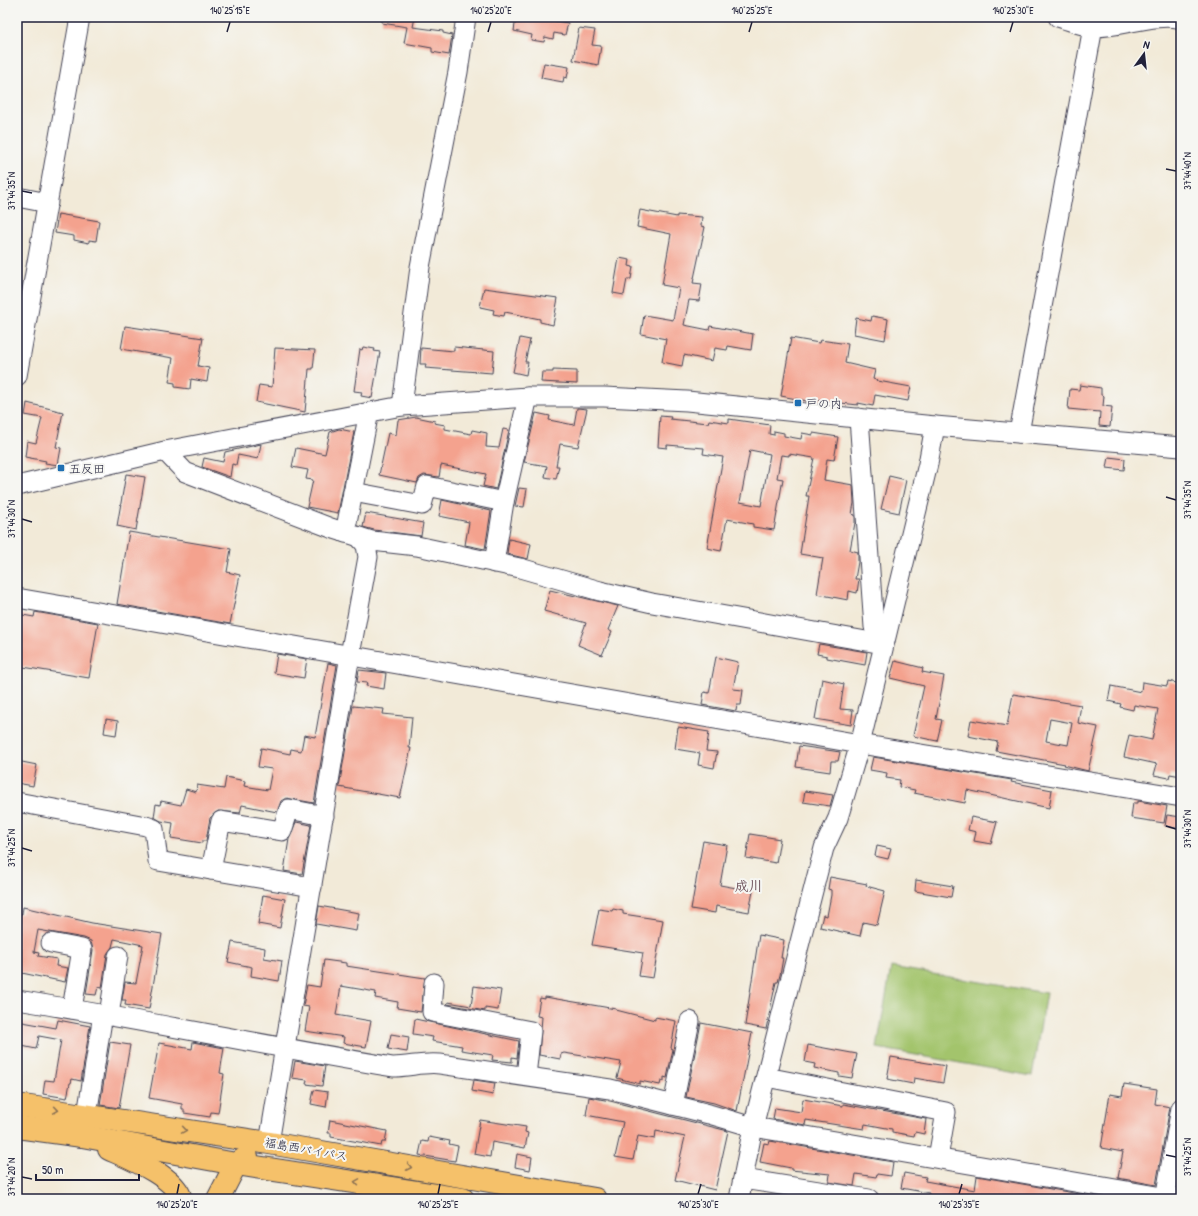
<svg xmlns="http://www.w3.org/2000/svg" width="1198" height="1216" font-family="'Patrick Hand','Klee One',sans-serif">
  <rect width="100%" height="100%" fill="#f6f6f2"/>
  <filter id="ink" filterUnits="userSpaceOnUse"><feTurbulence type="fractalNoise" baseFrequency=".025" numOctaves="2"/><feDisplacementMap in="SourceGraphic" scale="8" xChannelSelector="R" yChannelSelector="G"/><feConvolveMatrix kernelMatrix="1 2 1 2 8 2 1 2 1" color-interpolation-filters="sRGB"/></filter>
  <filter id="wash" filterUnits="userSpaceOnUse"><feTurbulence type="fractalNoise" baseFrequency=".012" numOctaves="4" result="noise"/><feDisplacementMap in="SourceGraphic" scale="16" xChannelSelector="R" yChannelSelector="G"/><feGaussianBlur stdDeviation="0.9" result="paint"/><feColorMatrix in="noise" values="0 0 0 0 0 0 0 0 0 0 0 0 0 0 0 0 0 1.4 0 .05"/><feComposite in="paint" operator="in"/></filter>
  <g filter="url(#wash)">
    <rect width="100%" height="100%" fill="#f2ead8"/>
    <path fill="#a3c46c" stroke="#627354" d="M891 967 1046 993 1032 1076 877 1048Z"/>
    <g id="blocks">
      <g fill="#f4a28e" fill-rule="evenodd">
        <path d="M382 17H415L413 27 443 31V33L452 35 449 55 432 52V48L404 43 407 27 382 23Z"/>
        <path d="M516 17H556L555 21 568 23 565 35 554 33 553 39 545 37 544 42 531 40 532 35 514 31Z"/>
        <path d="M579 28 595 30 592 45 601 46 598 65 573 60Z"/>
        <path d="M544 63 569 67 567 78 564 77 563 82 541 78Z"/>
        <path d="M640 210 677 217V215L702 217 701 226 705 227 693 283 702 284 699 301 689 300 684 325 709 330 710 326 753 334 751 350 728 346 727 350 715 348 712 361 684 355 682 366 662 362 666 339 641 334 644 315 673 320 679 288 662 285 671 234 637 227Z"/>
        <path d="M58 214 99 221 96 241 89 240V243L74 240V236L55 233Z"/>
        <path d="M619 258 630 260 629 266 633 267 631 279H627L624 295 613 293Z"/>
        <path d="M484 288 558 298 553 325 540 322V319L505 312 504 316 493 314 494 310 480 307Z"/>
        <path d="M872 316 888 319 885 340 854 334 856 318 871 321Z"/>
        <path d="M125 326 203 338 198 366 209 368 207 382 191 379 190 389 175 387V383L169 382 173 358 121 349Z"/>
        <path d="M520 338 530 340 525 362H528L526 375 513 372Z"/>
        <path d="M791 338 819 343 820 340 848 344 845 363 875 370 873 379 878 381 911 387 908 401 875 395 873 406 858 403V405L807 399V401L781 396Z"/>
        <path d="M363 347 375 349 374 351 380 352 372 398 361 396 362 392 354 391 360 349 362 350Z"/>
        <path d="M454 347 494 351 492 373 425 368 426 364H420L421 348 454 351Z"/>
        <path d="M275 348 315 350 313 369H309L305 412 256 402 259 385 272 387Z"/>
        <path d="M553 370 577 371V384L541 382 542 372H553Z"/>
        <path d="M1080 385 1101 388V395L1104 396 1103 406 1112 407 1110 427 1099 426 1100 412 1068 409 1070 389 1079 390Z"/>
        <path d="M27 403 63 412 56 447 61 448 58 465 45 463 46 461 25 457 27 441 36 443 42 418 25 415Z"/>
        <path d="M577 408 587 409 578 447 560 444 556 466H559L556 479 545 477 547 466 524 462 536 413 550 416 549 420 574 425Z"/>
        <path d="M660 416 671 417 670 419 708 423 709 420 729 423V419L770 425 769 434 774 435V431L784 433V436L801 439 802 433 813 435V433L838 437 834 460 827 459 824 480 853 485 854 503 852 514 855 515V523L850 550 858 552V562L855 579H859L857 593 849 591 848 600 817 594 823 558 800 554 809 496H806L814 458 789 454V456L781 455 777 478 783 479 774 530 753 527V524L727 519 721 551 707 548 723 457 703 454 704 448 667 445V448L658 447ZM750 450 770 454 761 506 740 502Z"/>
        <path d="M416 417 435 421 434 423 445 425V429L471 434 472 430 487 433 486 447 499 448 503 429 509 430 496 489 483 486 486 474 441 465 439 477 424 475 419 478 417 483 379 475 388 433 396 435 398 420Z"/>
        <path d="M339 429 354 432 338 513 307 507 313 480 306 479 308 470 292 467 296 448 325 454 330 432Z"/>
        <path d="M261 444 258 459 238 455 236 465 232 464 230 477 202 467 204 458 223 462 225 452Z"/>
        <path d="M1109 457 1125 459 1124 470 1107 468Z"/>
        <path d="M126 474 145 477 136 530 117 526Z"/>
        <path d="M889 476 906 480 899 513 881 509Z"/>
        <path d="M519 488 527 489 524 507 515 506Z"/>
        <path d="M442 500 491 511 485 549 465 545 469 522 439 516Z"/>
        <path d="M366 513 423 523 421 536 374 530 363 527Z"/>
        <path d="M129 532 231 549 227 572 240 575 230 624 117 604Z"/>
        <path d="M509 539 531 544 528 559 507 554Z"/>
        <path d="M550 590 618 606 608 630 612 632 602 655 578 645 586 623 544 611Z"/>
        <path d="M35 612 98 623 89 678 17 666V614L34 617Z"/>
        <path d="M819 644 867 652 865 665 827 658V656L817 654Z"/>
        <path d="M277 654 307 659 304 678 274 673Z"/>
        <path d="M716 657 738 662 733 689 743 690 741 705H737L736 711 702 705 704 692 709 693Z"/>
        <path d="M895 661 923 668 922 672 944 676 936 719 942 720 937 741 913 736 924 686 890 678Z"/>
        <path d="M328 663 337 665 314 803 286 798 281 801 277 812 242 805 240 813 218 811 210 818 206 841H202V843L171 838 173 823 161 821 154 817 156 804 160 805 161 801 181 805 186 789 196 792 197 785 224 789 226 777 245 781 244 786 268 790 272 769 258 767 261 748 290 754 291 749 301 751 304 735 315 737Z"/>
        <path d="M359 670 386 673 384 689 366 686 367 683 357 682Z"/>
        <path d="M822 679 844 684 840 709 853 710 851 725 815 719Z"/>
        <path d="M1168 681 1181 684V776L1170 774 1169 778 1154 775 1157 764 1124 757 1129 735 1152 740 1158 709 1134 705 1133 710 1120 707 1121 704 1108 701 1111 686 1141 692 1142 682 1167 686Z"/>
        <path d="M1013 694 1081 705 1078 723 1098 727 1088 771 1064 765 1065 764 996 751 998 742 968 736 971 720 1007 726ZM1050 719 1072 723 1068 745 1046 741Z"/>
        <path d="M353 706 384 709 383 714 412 717 409 748H411L400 798 339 787Z"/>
        <path d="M106 719 118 721 116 735 104 733Z"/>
        <path d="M678 727 709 732 706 751 717 752 714 768 698 765 700 753 675 749Z"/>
        <path d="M799 746 840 752 838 761H831L830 772 796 767Z"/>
        <path d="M873 757 1012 780 1011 782 1052 790 1049 808 967 790 965 803 914 793 915 790 899 787 900 780 886 778 887 773 870 770Z"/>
        <path d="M17 761 37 765 33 786 17 783Z"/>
        <path d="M805 791 833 795 830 806 803 802Z"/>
        <path d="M1138 801 1167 806 1164 823 1131 818 1133 803H1138Z"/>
        <path d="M1167 815 1181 817V829L1165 826Z"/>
        <path d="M971 817 997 822 991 844 974 841 976 832 968 830Z"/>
        <path d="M296 822 311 825 302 874 284 871 289 839Z"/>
        <path d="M750 834 780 839 776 863 746 858Z"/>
        <path d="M703 841 727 845 720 885 753 891 749 912 716 906 715 913 691 909Z"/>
        <path d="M877 846 891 849 888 859 875 856Z"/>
        <path d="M830 877 867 884 866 886 885 891 877 925 863 922 860 936 820 927 823 915 827 916 831 895V890L828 889Z"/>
        <path d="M916 880 953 886 951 897 915 891Z"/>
        <path d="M263 895 285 899 280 928 258 924Z"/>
        <path d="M319 906 359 913 356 931 316 924Z"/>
        <path d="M23 907 92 923 162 934 149 1009 125 1005 126 1000H122L125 982 136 983 143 945 114 939 112 947 107 954 102 988 98 987 96 995 86 994 93 950 91 941 84 938 38 930 34 952 39 953 38 956 57 959 56 966 68 968 65 982 17 972V913L22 914Z"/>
        <path d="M599 909 612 911 613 909 623 911V914L663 920 653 978 639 976 643 953 592 945Z"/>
        <path d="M759 935 784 940 781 958H783L780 975 778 982H776L766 1029 745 1025Z"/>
        <path d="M232 942 265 948 264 958 282 961 279 981 251 976 252 967 228 962Z"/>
        <path d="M324 960 346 963V966L425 978 421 1012 397 1008 398 1002 375 998 376 992 341 986 336 1015 371 1021 366 1047 343 1043 344 1037 305 1031 309 1007 303 1006 307 985 320 987Z"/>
        <path d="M474 986 501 990 498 1010 485 1008V1011L447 1004 448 1002 471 1006Z"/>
        <path d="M545 997 616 1009V1010L655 1020V1017L676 1021 671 1048 673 1049 667 1078 664 1077V1082L661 1081 660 1085 640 1081V1084L617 1078 621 1062 564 1053 561 1054 560 1059 539 1055 542 1017 537 1016 540 998 545 999Z"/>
        <path d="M415 1019 519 1041 517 1058 512 1057V1062L492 1060 493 1055 461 1050 462 1046 432 1041 433 1037 413 1034Z"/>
        <path d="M58 1020 90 1026 81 1081 72 1079 71 1083H70L67 1098 43 1094 45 1080 54 1081 61 1040 39 1036 36 1049 17 1045V1021L56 1028Z"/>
        <path d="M701 1023 752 1033 737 1111 714 1103 686 1097Z"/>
        <path d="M391 1034 409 1037 407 1052 388 1049Z"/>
        <path d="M110 1042 130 1045 119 1108 100 1105Z"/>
        <path d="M193 1042 224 1048 220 1073 224 1074 218 1113 211 1112 210 1117 184 1113V1109H182V1104L149 1098 159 1043 192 1049Z"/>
        <path d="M808 1045 857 1054 852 1078 839 1076V1073L814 1068 815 1064 805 1062Z"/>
        <path d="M891 1057 946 1066 943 1083 914 1078 913 1084 887 1079Z"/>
        <path d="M295 1061 325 1066 322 1086 306 1084 307 1080 292 1078Z"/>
        <path d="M474 1080 495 1083 493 1095 472 1091Z"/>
        <path d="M1124 1084 1157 1089 1155 1104 1170 1107 1156 1185 1118 1178 1123 1152 1101 1148 1110 1094 1122 1096Z"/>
        <path d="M314 1090 328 1092 326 1107 311 1104Z"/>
        <path d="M589 1097 610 1101 728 1131 715 1190 675 1180 685 1137 656 1131 655 1139 638 1136 633 1160 615 1157 623 1122 586 1115Z"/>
        <path d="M803 1099 843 1106V1104L926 1119 924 1134 915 1132 914 1136 892 1132V1129L865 1124 864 1129 806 1120 805 1125 773 1119 775 1108 801 1112Z"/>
        <path d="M330 1120 387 1131 385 1142H382L381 1146 331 1137V1133H328Z"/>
        <path d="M480 1120 526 1127 525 1132 528 1133 525 1148 492 1142 490 1157 474 1154Z"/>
        <path d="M429 1137 450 1141 449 1144 458 1146 455 1161 419 1155 422 1141 428 1142Z"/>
        <path d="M770 1141 893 1162 891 1176 877 1174 876 1177 856 1174 854 1186 829 1182 830 1174 791 1170V1168L760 1162 764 1143 769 1144Z"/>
        <path d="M517 1154 532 1157 530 1170 515 1167Z"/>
        <path d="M904 1173 926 1177 925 1181 975 1190 977 1176 1085 1195 1084 1199H928L929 1193 901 1188Z"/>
      </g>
    </g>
  </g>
  <g filter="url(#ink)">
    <use href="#blocks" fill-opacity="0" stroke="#414053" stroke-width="1"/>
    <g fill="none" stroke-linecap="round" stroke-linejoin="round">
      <g stroke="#414053" stroke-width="21">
        <g id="minor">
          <path d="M1058 17C1069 20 1083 27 1094 27 1119 28 1157 12 1181 19"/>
          <path d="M17 197 48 203"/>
          <path d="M17 376 80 17"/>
          <path d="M402 406 420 267 458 72 466 17"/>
          <path d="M859 418 874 627 884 639"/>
          <path d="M1019 433 1093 27"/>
          <path d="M165 451 185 472 331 528 372 541 417 546 520 568 600 591 652 603 883 644"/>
          <path d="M17 486 165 451 402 406 528 397H604L687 401 935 426 1181 447"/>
          <path d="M353 492 422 505 427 486 504 502"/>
          <path d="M345 533 369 412"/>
          <path d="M494 563 504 502 528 397"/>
          <path d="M17 598 860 744 1181 797"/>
          <path d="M17 802 146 826 154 829 158 861 312 887"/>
          <path d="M211 870 221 821 282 831 289 809 324 816"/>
          <path d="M51 943 82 949 72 1009"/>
          <path d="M434 983 432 1012 531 1031 526 1076"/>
          <path d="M17 1000C143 1020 267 1046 393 1067 409 1067 424 1062 440 1064L610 1089 709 1114 753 1127 1174 1199"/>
          <path d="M109 1015 118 956"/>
          <path d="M766 1077 946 1112 938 1158"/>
          <path d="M673 1105 690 1021"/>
          <path d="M87 1115 103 1014"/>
          <path d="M269 1143 350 655 368 557 366 545 359 537"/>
          <path d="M743 1179 869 1199"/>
          <path d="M739 1199 753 1127 816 879 824 848 838 818 860 744 928 464 935 426"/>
          <path d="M1165 1199 1181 1108"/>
        </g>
      </g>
      <g stroke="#414053" stroke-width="24">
        <g id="highway">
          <path d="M17 1105 269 1143 595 1199"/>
          <path d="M17 1127 82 1136 236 1164 463 1199"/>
          <path d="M109 1149C129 1158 175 1176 181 1199"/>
          <path d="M218 1199 236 1164 247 1157"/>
        </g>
      </g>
      <use href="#minor" stroke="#fff" stroke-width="19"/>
      <use href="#highway" stroke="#f5c16b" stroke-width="22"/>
    </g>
    <defs><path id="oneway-chevron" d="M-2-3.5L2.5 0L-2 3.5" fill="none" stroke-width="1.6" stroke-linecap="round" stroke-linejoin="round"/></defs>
    <g stroke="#8c7253">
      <use href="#oneway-chevron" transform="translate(56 1110) rotate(9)"/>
      <use href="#oneway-chevron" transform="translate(184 1130) rotate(9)"/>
      <use href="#oneway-chevron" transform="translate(409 1167) rotate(10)"/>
      <use href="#oneway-chevron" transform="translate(357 1182) rotate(-171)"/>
    </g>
  </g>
  <path fill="none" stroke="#22223b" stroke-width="1.5" d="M227 32 230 22M488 32 491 22M749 32 752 22M1010 32 1013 22M1166 169 1176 171M22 191 32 193M1166 497 1176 500M22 519 32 522M1166 826 1176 829M22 848 32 851M1166 1155 1176 1157M22 1177 32 1179M177 1194 179 1184M438 1194 440 1184M698 1194 701 1184M959 1194 962 1184"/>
  <g fill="#1f6fb2" stroke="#f6f6f2" stroke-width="1.5">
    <rect x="794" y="399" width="8" height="8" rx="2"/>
    <rect x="57" y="464" width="8" height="8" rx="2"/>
  </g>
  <g text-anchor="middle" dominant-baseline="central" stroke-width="4" stroke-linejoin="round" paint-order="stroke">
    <g font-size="12" fill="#22223b" stroke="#f6f6f2" text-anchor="start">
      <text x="806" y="403">戸の内</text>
      <text x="69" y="468">五反田</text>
    </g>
    <g font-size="12" fill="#22223b" stroke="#f6f6f2">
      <text transform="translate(306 1149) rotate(10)">福島西バイパス</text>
    </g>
    <g font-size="14" font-weight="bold" fill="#6c4f58" stroke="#f6f6f2">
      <text x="749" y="885">成川</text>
    </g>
  </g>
  <rect width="1198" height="1216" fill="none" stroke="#f6f6f2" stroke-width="44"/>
  <g transform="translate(1144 54) rotate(15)" stroke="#f6f6f2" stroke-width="3" paint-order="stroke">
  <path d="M0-3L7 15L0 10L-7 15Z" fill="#22223b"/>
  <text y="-6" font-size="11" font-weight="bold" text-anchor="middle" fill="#22223b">N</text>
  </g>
  <path d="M36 1174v6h103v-6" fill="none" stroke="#22223b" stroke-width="2"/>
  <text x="42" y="1174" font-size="12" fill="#22223b" stroke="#f6f6f2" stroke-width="3" paint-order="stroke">50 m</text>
  <rect x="22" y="22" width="1154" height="1172" fill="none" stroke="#22223b" stroke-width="1.5"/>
  <g font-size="10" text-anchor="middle" fill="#22223b">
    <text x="230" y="14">140°25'15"E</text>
    <text x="491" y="14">140°25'20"E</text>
    <text x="752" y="14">140°25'25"E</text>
    <text x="1013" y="14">140°25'30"E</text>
    <text transform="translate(1187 171) rotate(-90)" y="4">37°44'40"N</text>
    <text transform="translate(11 191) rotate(-90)" y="4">37°44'35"N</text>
    <text transform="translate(1187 500) rotate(-90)" y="4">37°44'35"N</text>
    <text transform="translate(11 519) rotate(-90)" y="4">37°44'30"N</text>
    <text transform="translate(1187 829) rotate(-90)" y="4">37°44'30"N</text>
    <text transform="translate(11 848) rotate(-90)" y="4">37°44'25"N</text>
    <text transform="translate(1187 1157) rotate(-90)" y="4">37°44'25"N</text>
    <text transform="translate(11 1177) rotate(-90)" y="4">37°44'20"N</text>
    <text x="177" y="1208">140°25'20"E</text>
    <text x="438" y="1208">140°25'25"E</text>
    <text x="698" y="1208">140°25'30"E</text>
    <text x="959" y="1208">140°25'35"E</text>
  </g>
</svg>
